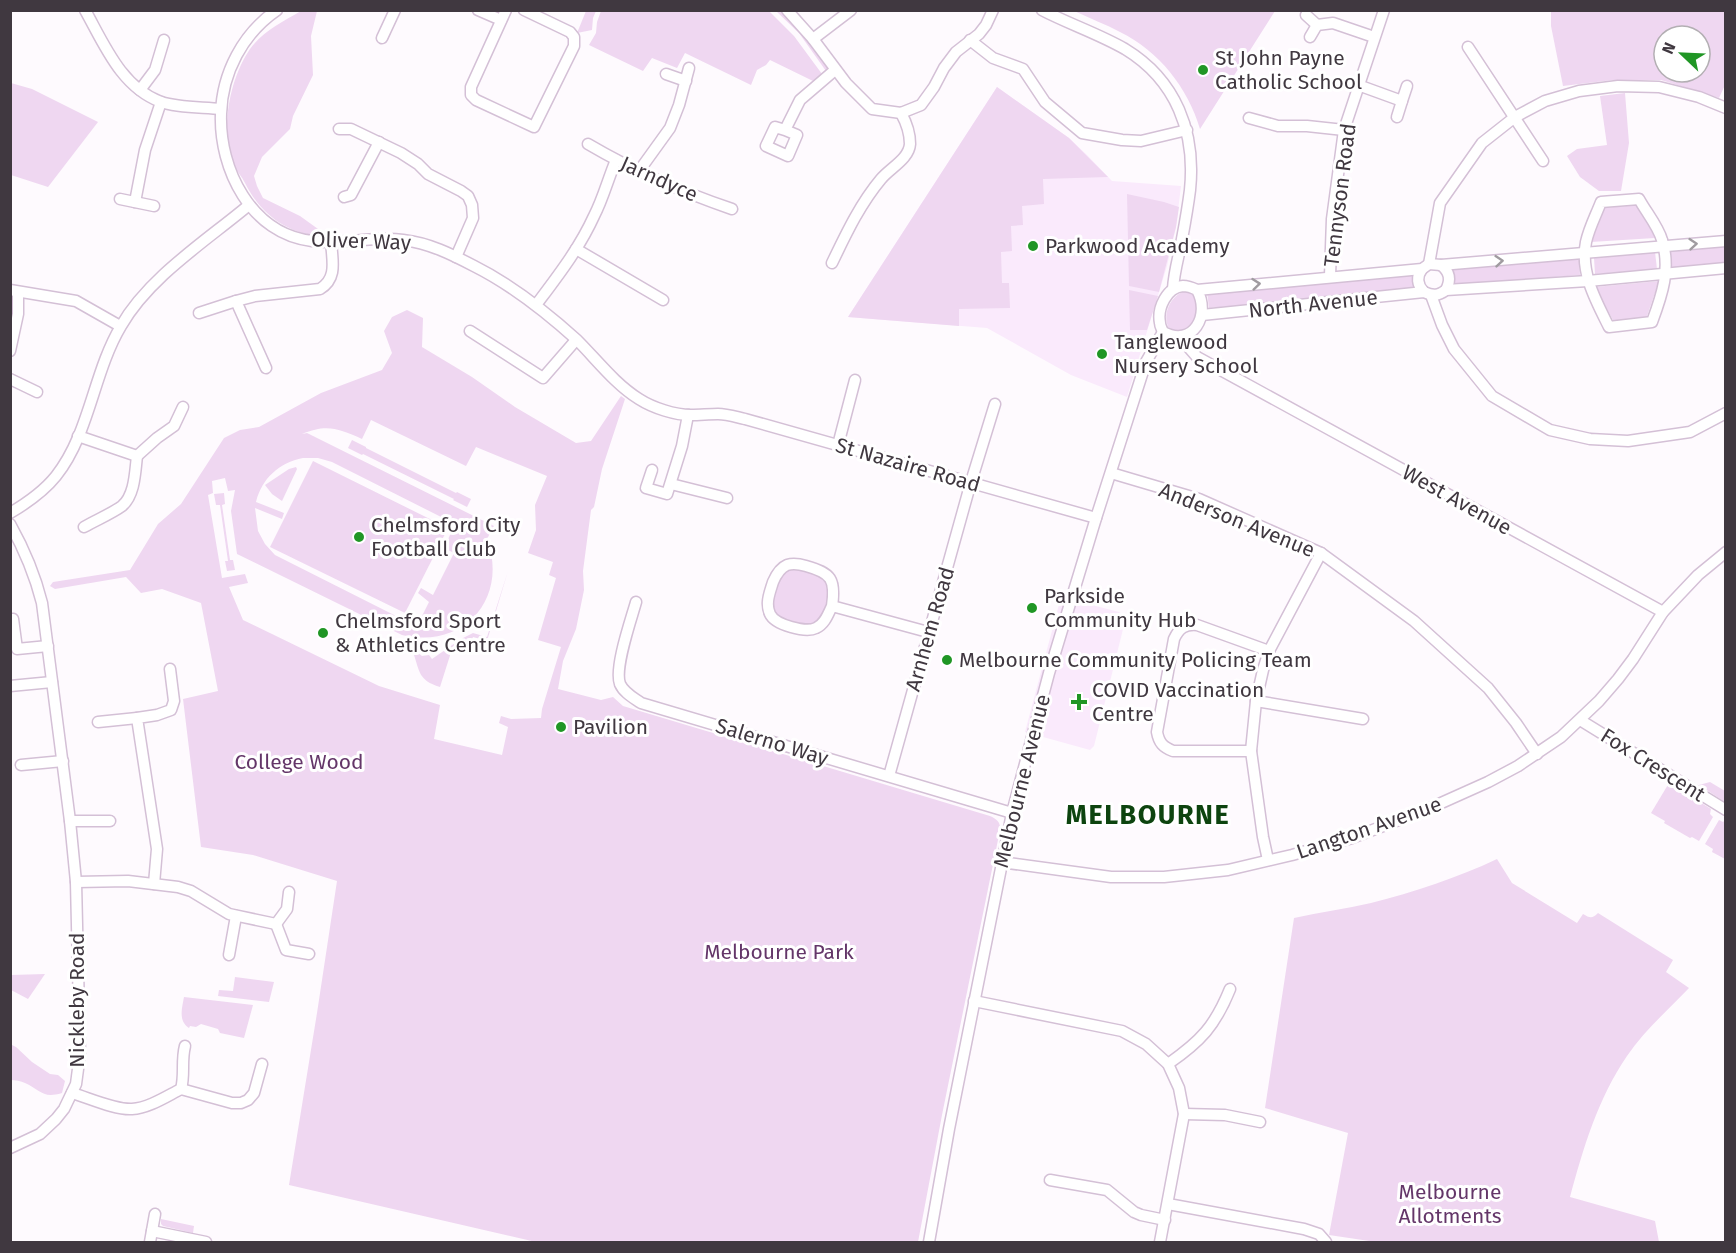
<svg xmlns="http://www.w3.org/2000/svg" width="1736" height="1253" font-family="'Fira Sans',sans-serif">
  <rect width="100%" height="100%" fill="#fefafe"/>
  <g fill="#faeafc">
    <path d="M997 87 1069 138 1087 155 1112 181 1181 186 1176 227 1167 266 1127 397 1071 375 987 328 848 317Z"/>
    <path d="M1061 597 1119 612 1126 617 1094 746 1090 750 1025 732Z"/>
  </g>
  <g fill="#efd7f1" fill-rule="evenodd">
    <path d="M301 11H317L311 36 313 75 293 116 290 129 262 157 254 176 257 186 263 198 300 216 325 234 324 236C288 235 261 215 245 183 242 177 238 173 235 167 219 132 229 80 250 49 263 31 282 22 301 11Z"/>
    <path d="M586 11H596L593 18 592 30 577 33Z"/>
    <path d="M601 11H769L794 36 822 74 813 81 770 60 766 65 757 70 751 85 685 53 677 68 652 58 643 71 589 45 596 33 597 22Z"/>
    <path d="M776 11H781L801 32 828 67 826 71 799 33Z"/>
    <path d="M1074 11H1275L1200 129C1188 88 1159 51 1120 32 1105 24 1089 18 1074 11Z"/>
    <path d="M1551 11H1725V85L1719 98 1661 80H1613L1563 86 1551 26ZM1664 36H1700V72H1664Z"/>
    <path d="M11 83 32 89 98 122 48 187 11 175Z"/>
    <path d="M997 87 1069 138 1108 177 1043 179 1044 204 1022 206 1023 225 1011 226 1012 251 1001 252 1002 283H1009L1010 308 959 309V326L848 317Z"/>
    <path d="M1625 93 1629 143 1621 191H1599L1580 177 1567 156 1577 149 1607 145 1600 96Z"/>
    <path d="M1127 194 1164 202 1179 207 1176 227 1159 292 1129 286Z"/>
    <path d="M1638 205 1655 238 1591 242 1602 208Z"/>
    <path d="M1725 245V263L1671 268 1669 251Z"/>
    <path d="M1655 252 1657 269 1595 274 1594 258Z"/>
    <path d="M1579 259 1580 275 1453 285 1452 269Z"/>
    <path d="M1414 273 1415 290 1209 308 1207 292Z"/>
    <path d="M1659 281 1646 319 1614 322 1595 287Z"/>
    <path d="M1129 290 1158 296 1147 330H1130Z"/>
    <path d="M1182 292H1189L1196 296 1199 309 1192 325 1179 334 1169 329C1162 315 1169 299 1182 292Z"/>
    <path d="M407 310 423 318 422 347 472 377 515 407 576 443 591 441 621 396 625 399 602 469 594 507 591 510 583 571 584 590 576 629 563 661 558 689 601 700 613 697 623 706 990 816C997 819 1001 823 1000 830L942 1115 918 1242H536L289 1185 317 1013 337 881 253 855 201 847 183 699 218 691 201 603 162 589 141 593 126 577 55 589 50 586 53 582 130 570 158 524 181 504 224 438 240 430 259 427 321 393 382 370 392 353 384 331 392 317ZM371 420 466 466 476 447 547 476 535 505 536 530 528 553 553 562 549 575 556 578 538 640 561 647 542 709 541 718 511 719 501 716 499 723 508 727 502 755 434 739 440 705 379 686 243 620 229 587 248 583 245 574 222 578 208 495 213 493 212 481 225 478 228 491 235 490 231 511 237 554 402 635C464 650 509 598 487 539L494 526 307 433 302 434C326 424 338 428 362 439ZM303 458H318L332 462 455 524 444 548 454 553 433 595 421 588 418 593 429 602 418 624 400 618 275 555 265 544 258 531 255 508 282 519 284 513 256 502C262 478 279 463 303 458Z"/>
    <path d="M352 440 366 447V448L456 493 457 492 471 499 467 507 453 500 454 499 363 454 362 455 348 448Z"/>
    <path d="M313 461 448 528 405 613 270 547Z"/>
    <path d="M296 467 297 469 282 501 272 494 265 485 289 469Z"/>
    <path d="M224 493 225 504 222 505 230 560H233L235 570 227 571 225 561H228L220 505H216L214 494Z"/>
    <path d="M788 569C828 568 841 591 817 623 801 626 787 623 774 613 771 595 775 582 788 569Z"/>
    <path d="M508 571 487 641 473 637 468 650 453 646 440 687C418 680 420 672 413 652L415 651 422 656 429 655 432 659 461 639 473 633 487 637Z"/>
    <path d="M1710 782 1725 791V802L1699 785Z"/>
    <path d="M1669 783 1711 809 1710 814 1713 817 1699 841 1692 837 1690 838 1664 823 1665 821 1651 813Z"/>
    <path d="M1719 820 1723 822 1725 820V859L1712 852 1713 849 1705 844Z"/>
    <path d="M1497 859 1512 883 1577 923 1583 914C1590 918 1592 919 1598 913L1673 960 1666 972 1689 988C1668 1010 1644 1031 1627 1056 1598 1098 1583 1149 1570 1197L1655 1221 1659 1242H1376L1329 1235 1348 1133 1265 1108 1294 918C1320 912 1346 909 1371 903 1414 892 1457 878 1497 859Z"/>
    <path d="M45 974 28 999 11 990V975Z"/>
    <path d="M235 977 274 982 269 1002 218 996 219 990 233 991Z"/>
    <path d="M184 997 253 1005 244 1038 220 1033 218 1029 201 1024 196 1027 190 1026 189 1028C178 1021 182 1008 184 997Z"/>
    <path d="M10 1044 16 1047 32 1062 50 1074 58 1075 65 1081 62 1093C42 1099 41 1090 25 1083 21 1081 15 1080 11 1080Z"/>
    <path d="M161 1219 194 1226 193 1233 163 1226 161 1224Z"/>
  </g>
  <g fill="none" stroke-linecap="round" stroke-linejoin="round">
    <g stroke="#d4c0d6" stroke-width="13">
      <g id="street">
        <path d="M85 10C104 44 121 87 161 102 179 108 202 107 221 109"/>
        <path d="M277 10C243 33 222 73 221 114 219 169 251 234 312 241 342 245 373 236 403 240 429 243 451 254 474 266 512 285 546 312 577 340 597 360 615 384 639 399 653 408 675 415 691 415 700 415 709 414 718 414 727 414 736 417 745 419L1096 518"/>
        <path d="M478 10 501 20"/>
        <path d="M506 10 471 87V95L476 100 534 127 574 46V37L570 32 524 10"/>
        <path d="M787 10 813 39 846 83 872 109 901 113 921 105 934 87 944 68 956 52 979 34 986 25 993 10"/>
        <path d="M1042 10C1069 24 1099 34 1125 49 1176 80 1196 132 1190 190 1188 206 1185 223 1182 239 1179 256 1174 271 1173 289"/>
        <path d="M1306 15 1317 25"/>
        <path d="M1310 37 1317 25 1333 23 1374 37"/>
        <path d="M382 38 395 10"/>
        <path d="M813 39 851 10"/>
        <path d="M970 40 993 58 1023 69 1045 102 1082 133 1122 140 1141 141 1187 130"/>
        <path d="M1468 47 1543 161"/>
        <path d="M666 74 686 81"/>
        <path d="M1358 85 1402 101 1407 86"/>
        <path d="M140 90 155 70 164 40"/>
        <path d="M1397 117 1402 101"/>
        <path d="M1249 118 1278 126H1307L1344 130"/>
        <path d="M339 129H351L401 153 418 164 428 174 461 191 468 196 472 205 473 218 456 257"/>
        <path d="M785 130 797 135 788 156 766 146 775 127 785 130 800 100 835 70"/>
        <path d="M588 144C634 171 682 192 732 209"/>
        <path d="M639 171 670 128 679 105 689 68"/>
        <path d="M344 197 351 195 379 142"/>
        <path d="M120 199 154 206"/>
        <path d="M1639 199C1646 212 1658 226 1662 240 1671 269 1662 295 1652 322L1609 327C1596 301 1580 273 1586 242 1589 228 1596 215 1601 202Z"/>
        <path d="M135 202 145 150 161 102"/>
        <path d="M576 249 663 300"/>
        <path d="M832 263C846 234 860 204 881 179 890 168 909 159 910 144 910 134 906 122 901 113"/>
        <path d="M1429 264 1440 203 1482 143 1515 117 1545 101 1579 91 1618 86 1659 87 1699 97 1726 108"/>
        <path d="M1441 265C1450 272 1451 280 1446 290"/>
        <path d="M1422 269C1416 277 1417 285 1424 292"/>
        <path d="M1330 276 1332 219 1344 130 1384 10"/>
        <path d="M10 290 76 301 120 326"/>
        <path d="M1197 290C1211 315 1193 348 1163 332 1162 329 1160 326 1160 323 1157 308 1167 287 1183 286 1188 286 1193 288 1197 290L1422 269 1429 264 1441 265 1726 241"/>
        <path d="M1431 295 1442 325 1454 349 1492 396 1550 430 1590 439 1628 441 1690 432 1726 413"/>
        <path d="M536 305C557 277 579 249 594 216 603 199 608 179 616 160"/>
        <path d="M199 313 236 301"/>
        <path d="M1202 315 1424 292C1433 296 1438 296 1446 290L1588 281 1726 268"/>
        <path d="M470 331 543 378 576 340"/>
        <path d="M1184 337 1190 349 1197 357 1663 612"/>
        <path d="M10 351 18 314V292"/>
        <path d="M266 368 236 301 255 296 320 289C338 278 332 260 331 241"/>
        <path d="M10 379 37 392"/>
        <path d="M78 436 137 456C135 472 135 495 122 506 111 514 96 520 84 527"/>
        <path d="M838 445 855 380"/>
        <path d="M137 456 157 438 174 426 183 407"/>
        <path d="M652 470 646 488 667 494 682 446 688 415"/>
        <path d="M1111 473 1199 499 1321 553 1414 621 1488 688 1516 723 1537 754"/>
        <path d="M671 484 727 498"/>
        <path d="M10 513C27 503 44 491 56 476 90 433 93 373 121 326 149 277 206 241 249 205"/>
        <path d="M10 524C24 549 35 575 42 603L70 821 76 882 80 1054 76 1084 64 1109 56 1119 40 1134 10 1148"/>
        <path d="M636 602C631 620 614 668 620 684 624 693 634 698 641 703L1012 813"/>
        <path d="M832 606C828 614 825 624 816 628 806 633 775 625 770 614 765 603 770 592 773 582 776 575 780 568 787 565 794 563 799 564 806 566 831 573 836 579 832 606L928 632"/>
        <path d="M13 619 17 649 48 646"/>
        <path d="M10 686 52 682"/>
        <path d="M1256 701 1363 719"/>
        <path d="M1580 720 1726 810"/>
        <path d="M98 722 137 718"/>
        <path d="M1251 751H1173C1163 747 1159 743 1157 732L1174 639C1179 628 1185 624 1197 625L1269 651"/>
        <path d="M21 765 63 761"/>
        <path d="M889 776 971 482 995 404"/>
        <path d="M70 821H110"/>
        <path d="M1268 860 1263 837 1251 751 1256 701 1263 670 1269 651 1321 553"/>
        <path d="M1001 862 1111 877H1164L1228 870 1292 855 1352 838 1430 808 1488 782 1518 766 1561 737 1599 701 1618 679 1633 659 1663 612 1698 575 1726 552"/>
        <path d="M76 882 128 881 178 887 191 891 229 914 276 924 287 909 289 892"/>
        <path d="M154 884 157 849 137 718 157 715 171 710 174 701 170 669"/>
        <path d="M276 924 286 950 309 954"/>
        <path d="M229 955 236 916"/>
        <path d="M974 1001 1122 1031 1146 1044 1168 1064 1179 1088 1184 1114 1160 1242"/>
        <path d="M1168 1064C1201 1041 1215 1026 1230 989"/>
        <path d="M181 1089C185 1075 181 1061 185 1046"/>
        <path d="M72 1093C89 1098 115 1110 132 1109 149 1108 167 1096 181 1089L232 1103H241L248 1100 254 1093 262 1064"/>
        <path d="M1184 1114 1225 1115 1260 1122"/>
        <path d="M1050 1180 1107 1190 1134 1212 1141 1215 1165 1220"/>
        <path d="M1168 1204 1304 1229 1319 1234 1326 1242"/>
        <path d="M152 1231 206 1242"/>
        <path d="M150 1242 155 1214"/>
        <path d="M929 1242 949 1129 1012 813 1049 673 1096 518 1146 362 1163 332"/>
      </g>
    </g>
    <use href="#street" stroke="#fff" stroke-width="10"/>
  </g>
  <defs><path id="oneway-chevron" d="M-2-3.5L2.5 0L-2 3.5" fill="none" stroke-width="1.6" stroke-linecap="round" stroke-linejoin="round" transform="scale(1.5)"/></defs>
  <g stroke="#a09ca0">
    <use href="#oneway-chevron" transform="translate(1693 244) rotate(-5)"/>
    <use href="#oneway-chevron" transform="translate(1499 261) rotate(-5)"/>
    <use href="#oneway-chevron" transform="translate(1256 284) rotate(-6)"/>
  </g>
  <g fill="#209625" stroke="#fff" stroke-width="2">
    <circle cx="1203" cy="70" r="6"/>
    <circle cx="1033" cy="246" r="6"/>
    <circle cx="1102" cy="354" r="6"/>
    <circle cx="359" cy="537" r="6"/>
    <circle cx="1032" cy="608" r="6"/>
    <circle cx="323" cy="633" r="6"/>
    <circle cx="947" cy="660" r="6"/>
    <path d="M1076 693h6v6h6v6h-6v6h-6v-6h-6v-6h6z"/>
    <circle cx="561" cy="727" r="6"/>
  </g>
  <g text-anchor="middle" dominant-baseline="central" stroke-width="6" stroke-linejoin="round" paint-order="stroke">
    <g font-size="21" fill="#403840" stroke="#fff" text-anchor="start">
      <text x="1215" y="58">St John Payne<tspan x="1215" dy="24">Catholic School</tspan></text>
      <text x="1045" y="246">Parkwood Academy</text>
      <text x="1114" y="342">Tanglewood<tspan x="1114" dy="24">Nursery School</tspan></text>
      <text x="371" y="525">Chelmsford City<tspan x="371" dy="24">Football Club</tspan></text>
      <text x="1044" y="596">Parkside<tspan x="1044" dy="24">Community Hub</tspan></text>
      <text x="335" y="621">Chelmsford Sport<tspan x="335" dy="24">&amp; Athletics Centre</tspan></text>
      <text x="959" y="660">Melbourne Community Policing Team</text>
      <text x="1092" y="690">COVID Vaccination<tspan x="1092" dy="24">Centre</tspan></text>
      <text x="573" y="727">Pavilion</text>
    </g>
    <g font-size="21" fill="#403840" stroke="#fff">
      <text transform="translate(659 179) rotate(24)">Jarndyce</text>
      <text transform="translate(1340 195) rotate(-83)">Tennyson Road</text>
      <text transform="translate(361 241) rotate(2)">Oliver Way</text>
      <text transform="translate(1313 304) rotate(-6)">North Avenue</text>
      <text transform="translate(908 465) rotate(16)">St Nazaire Road</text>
      <text transform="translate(1457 500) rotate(29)">West Avenue</text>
      <text transform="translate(1237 520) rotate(22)">Anderson Avenue</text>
      <text transform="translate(930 629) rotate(-74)">Arnhem Road</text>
      <text transform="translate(772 742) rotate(17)">Salerno Way</text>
      <text transform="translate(1653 765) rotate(32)">Fox Crescent</text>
      <text transform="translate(1022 781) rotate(-76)">Melbourne Avenue</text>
      <text transform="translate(1369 828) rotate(-19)">Langton Avenue</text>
      <text transform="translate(77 1000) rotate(-90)">Nickleby Road</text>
    </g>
    <g font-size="21" fill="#643669" stroke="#fff">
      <text x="299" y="762">College Wood</text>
      <text x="779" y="952">Melbourne Park</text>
      <text x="1450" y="1192">Melbourne<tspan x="1450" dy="24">Allotments</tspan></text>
    </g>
    <g font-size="27" font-weight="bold" letter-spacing="1.5" fill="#0d440f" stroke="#fff">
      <text x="1148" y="815">MELBOURNE</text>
    </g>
  </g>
  <rect width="1736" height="1253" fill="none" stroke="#403840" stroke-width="24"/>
  <g transform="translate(1682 54) rotate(293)"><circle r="28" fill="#ffffff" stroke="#b3afb3" stroke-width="1.5"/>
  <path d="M0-4.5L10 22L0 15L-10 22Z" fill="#209625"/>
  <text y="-9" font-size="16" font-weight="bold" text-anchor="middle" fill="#403840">N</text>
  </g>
</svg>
